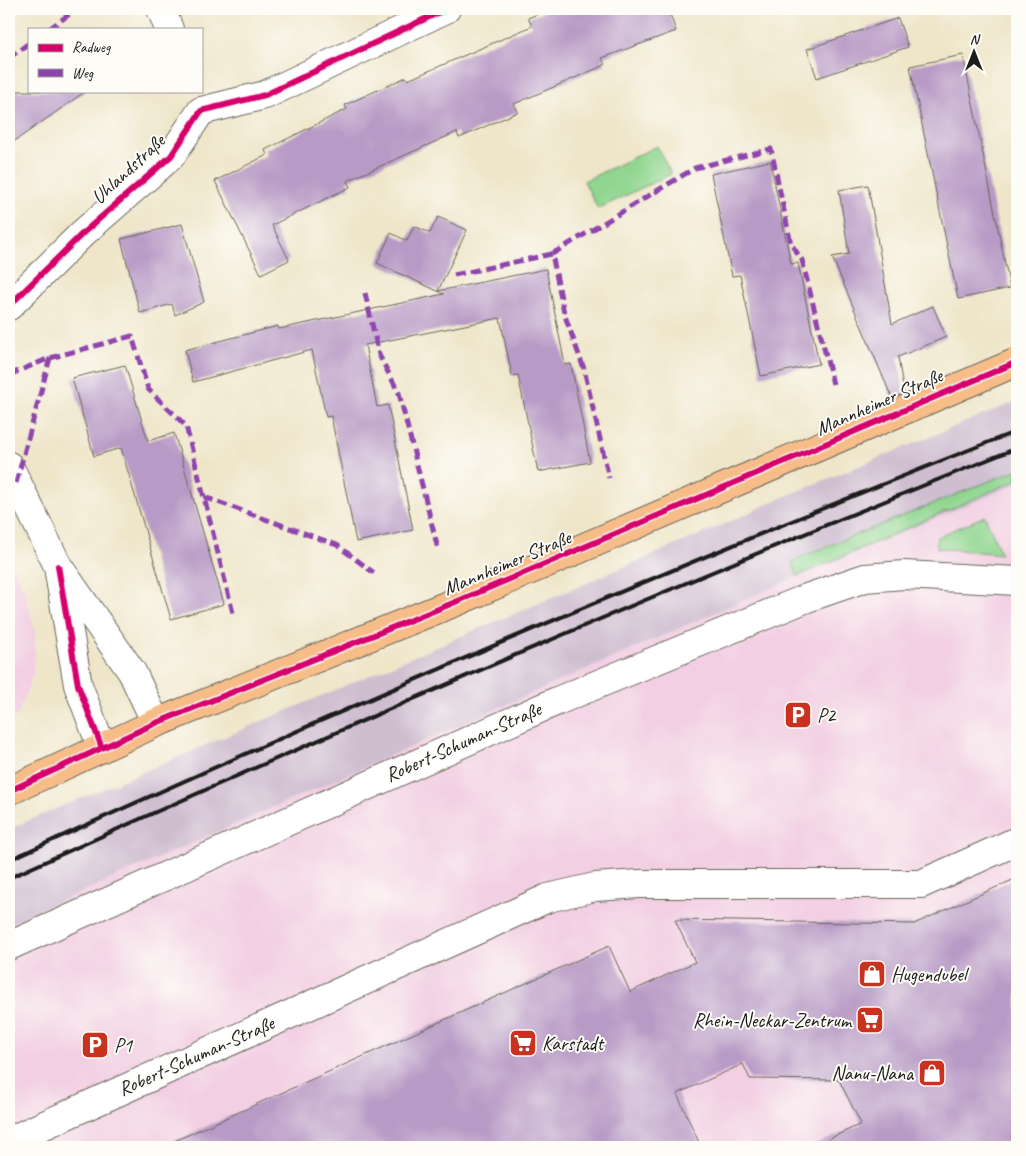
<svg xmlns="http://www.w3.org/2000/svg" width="1026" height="1156" font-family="Caveat,sans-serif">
  <rect width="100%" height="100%" fill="#fdfcf7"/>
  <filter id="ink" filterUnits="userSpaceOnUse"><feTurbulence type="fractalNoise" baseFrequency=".02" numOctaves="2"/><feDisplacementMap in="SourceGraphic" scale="10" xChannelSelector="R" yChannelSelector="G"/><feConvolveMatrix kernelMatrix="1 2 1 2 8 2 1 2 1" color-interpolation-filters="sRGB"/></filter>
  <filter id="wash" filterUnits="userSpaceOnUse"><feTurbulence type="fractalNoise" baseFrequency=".0096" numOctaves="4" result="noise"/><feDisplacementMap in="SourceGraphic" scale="20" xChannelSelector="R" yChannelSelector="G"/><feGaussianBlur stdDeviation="1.12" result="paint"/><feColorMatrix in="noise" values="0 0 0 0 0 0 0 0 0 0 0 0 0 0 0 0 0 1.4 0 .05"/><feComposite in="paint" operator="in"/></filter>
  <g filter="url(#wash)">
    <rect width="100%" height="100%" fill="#efe6ca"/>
    <g fill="#f2cfe2">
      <path d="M1017 484V1147H9V924L764 591Z"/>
      <path d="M9 558 25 592 36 637 33 675 18 714 9 724Z"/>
    </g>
    <path fill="#cfbdd0" d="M1017 401V484L764 591 9 924V829L725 524 774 501Z"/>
    <g fill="#90d690" stroke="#567956">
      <path d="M657 146 671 174 598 209 584 181Z"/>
      <path d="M1017 470V480L798 576 792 562 806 555Z"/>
      <path d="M985 516 1001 554 937 548V537Z"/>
    </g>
    <g id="blocks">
      <g fill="#b79ac5">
        <path d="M550 9H668L676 31 602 58 605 65 514 104 518 112 459 138 457 132 347 181 350 187 272 225 289 260 261 274 215 181 267 155 265 150 347 109 345 105 406 77 408 80 532 26 528 18Z"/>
        <path d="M898 18 908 47 817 78 807 49Z"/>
        <path d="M963 55 1010 288 958 299 910 66Z"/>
        <path d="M9 91H86L9 145Z"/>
        <path d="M770 161 791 264 798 263 819 364 761 376 740 275 732 276 711 174Z"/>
        <path d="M868 185 892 324 933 306 946 337 898 357 904 393 892 398 832 257 849 254 839 190Z"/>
        <path d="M438 217 467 230 438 291 546 269 565 365 571 364 590 462 538 472 518 375 512 376 500 318 365 345 377 407 388 405 413 530 356 542 331 416 326 417 312 350 193 382 185 350 278 326 279 329 444 294 377 263 391 233 407 241 414 226 430 233Z"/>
        <path d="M182 224 204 302 175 315 172 304 140 313 121 239Z"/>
        <path d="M125 365 148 441 174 433 224 604 171 619 121 448 94 456 72 378Z"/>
        <path d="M1017 878V1147H811L861 1124 839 1080 750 1079 743 1064 677 1094 701 1147H161L609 946 630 992 695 962 675 920 914 924Z"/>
      </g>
    </g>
  </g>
  <g filter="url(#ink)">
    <use href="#blocks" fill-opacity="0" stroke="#666359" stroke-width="1"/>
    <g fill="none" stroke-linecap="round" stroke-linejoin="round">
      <g stroke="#666359" stroke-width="30">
        <g id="minor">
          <path d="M161 9 169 29"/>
          <path d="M9 306 83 233 171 156 201 111 265 95 446 9"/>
          <path d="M9 466 58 566 132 672 156 723"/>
          <path d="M59 573 78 685 102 748"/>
          <path d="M9 946 557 701 807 598 865 578 904 575 1017 581"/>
          <path d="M9 1141 548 898 595 887 639 884H921L1017 841"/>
        </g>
      </g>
      <g stroke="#666359" stroke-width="30">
        <path id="major" d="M9 791 156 723 458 601 1017 362"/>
      </g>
      <use href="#minor" stroke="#fff" stroke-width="28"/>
      <use href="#major" stroke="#f7bd88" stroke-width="28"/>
      <g stroke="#1c1c1c" stroke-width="4">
        <path d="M9 860C341 709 677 564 1017 431"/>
        <path d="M9 878C342 727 678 583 1017 448"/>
      </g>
      <g stroke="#8e44ad" stroke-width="5" stroke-dasharray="10 5" stroke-linecap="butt">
        <path d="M49 29 75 10"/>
        <path d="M9 58 29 43"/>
        <path d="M552 254 695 168 771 149 791 244 802 260 833 384"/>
        <path d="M454 275 552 254 564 313 584 369 609 478"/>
        <path d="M365 293 379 355 399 393 438 549"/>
        <path d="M9 375 50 358 132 336 148 389 186 426 233 613"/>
        <path d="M16 483 50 358"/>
        <path d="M204 497 337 545 374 573"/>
      </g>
      <g stroke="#fdfcf7" stroke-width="9">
        <g id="cycleway">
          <path d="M9 306 83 233 171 156 201 111 265 95 446 9"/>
          <path d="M58 566 78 685 102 748"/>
          <path d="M9 791 156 723 458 601 1017 362"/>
        </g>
      </g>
      <use href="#cycleway" stroke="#d6006c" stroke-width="6"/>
    </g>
  </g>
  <defs>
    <g id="parking-square" transform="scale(1.4375)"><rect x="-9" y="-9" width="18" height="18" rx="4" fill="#c8321e" stroke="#fdfcf7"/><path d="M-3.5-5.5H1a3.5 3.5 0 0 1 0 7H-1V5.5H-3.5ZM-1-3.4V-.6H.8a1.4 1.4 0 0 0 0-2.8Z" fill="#fff"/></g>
    <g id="shop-square" transform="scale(1.4375)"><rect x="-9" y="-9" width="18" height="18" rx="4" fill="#c8321e" stroke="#fdfcf7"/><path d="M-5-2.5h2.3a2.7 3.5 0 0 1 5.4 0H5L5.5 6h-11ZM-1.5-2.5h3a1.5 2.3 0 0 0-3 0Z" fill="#fff"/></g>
    <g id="supermarket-square" transform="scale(1.4375)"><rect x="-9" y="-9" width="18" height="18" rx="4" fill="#c8321e" stroke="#fdfcf7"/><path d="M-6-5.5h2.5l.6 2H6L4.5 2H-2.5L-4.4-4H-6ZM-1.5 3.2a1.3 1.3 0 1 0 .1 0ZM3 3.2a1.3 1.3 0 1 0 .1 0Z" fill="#fff"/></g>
  </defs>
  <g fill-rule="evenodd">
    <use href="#parking-square" x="798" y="715"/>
    <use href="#shop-square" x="872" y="974"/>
    <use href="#supermarket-square" x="870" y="1020"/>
    <use href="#supermarket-square" x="523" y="1043"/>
    <use href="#parking-square" x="95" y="1045"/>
    <use href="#shop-square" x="932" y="1073"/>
  </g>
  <g text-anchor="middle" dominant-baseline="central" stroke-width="4" stroke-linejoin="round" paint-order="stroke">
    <g font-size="20" fill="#1c1c1c" stroke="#fdfcf7">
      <text transform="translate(128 169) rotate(-43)">Uhlandstraße</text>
      <text transform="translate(879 402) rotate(-24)">Mannheimer Straße</text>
      <text transform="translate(507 563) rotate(-23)">Mannheimer Straße</text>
      <text transform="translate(463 742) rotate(-24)">Robert-Schuman-Straße</text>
      <text transform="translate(196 1056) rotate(-24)">Robert-Schuman-Straße</text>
    </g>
    <g font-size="20" fill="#1c1c1c" stroke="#fdfcf7" text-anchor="start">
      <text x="817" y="715">P2</text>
      <text x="891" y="974">Hugendubel</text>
      <text x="851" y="1020" text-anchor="end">Rhein-Neckar-Zentrum</text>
      <text x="542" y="1043">Karstadt</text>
      <text x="114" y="1045">P1</text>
      <text x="913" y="1073" text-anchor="end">Nanu-Nana</text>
    </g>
  </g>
  <rect width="1026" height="1156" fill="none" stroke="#fdfcf7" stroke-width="30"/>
  <rect x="28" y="28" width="175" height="65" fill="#fdfcf7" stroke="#a3a29f"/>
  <rect x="38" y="44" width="25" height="8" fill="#d6006c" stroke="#a3a29f"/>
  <text x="72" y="52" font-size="15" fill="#1c1c1c">Radweg</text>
  <rect x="38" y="69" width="25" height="8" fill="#8e44ad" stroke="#a3a29f"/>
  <text x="72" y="78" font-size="15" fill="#1c1c1c">Weg</text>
  <g transform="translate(974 52)" stroke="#fdfcf7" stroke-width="4" paint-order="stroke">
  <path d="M0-4L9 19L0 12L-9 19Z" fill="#1c1c1c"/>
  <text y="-8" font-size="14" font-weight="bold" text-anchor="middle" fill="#1c1c1c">N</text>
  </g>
</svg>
